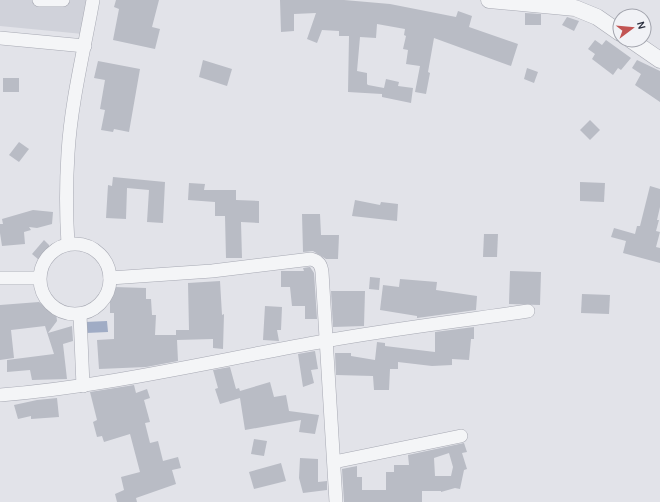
<svg xmlns="http://www.w3.org/2000/svg" width="660" height="502" font-family="Karla,sans-serif">
  <rect width="100%" height="100%" fill="#e2e3e9"/>
  <path fill="#d0d2da" d="M0 0H89L83 34 0 26Z"/>
  <path fill="#a0acc5" d="M107 321 108 332 86 333 85 322Z"/>
  <g fill="#b9bcc5" fill-rule="evenodd">
    <path d="M116 0H159L152 27 160 29 155 49 113 40 119 9 114 7Z"/>
    <path d="M280 0H344L390 4 456 17 458 11 472 16 469 27 518 44 511 66 434 38 428 72 430 73 426 94 415 92 420 66 406 64 408 50 403 49 406 36 404 35 405 29 377 24 376 38 360 37 357 71 367 73V84L368 85 384 88 386 79 399 82 398 86 413 88 411 103 382 97V94L348 92 349 36H339V31L322 30 317 43 307 39 316 13 294 14V31L281 32Z"/>
    <path d="M525 13 541 14V25H525Z"/>
    <path d="M567 17 579 21 574 31 562 25Z"/>
    <path d="M595 40 602 45 606 40 631 58 621 70 618 68 613 75 592 59 595 54 588 49Z"/>
    <path d="M203 60 232 69 227 86 199 77Z"/>
    <path d="M637 60 660 71V102L635 85 641 74 632 68Z"/>
    <path d="M98 61 140 69 129 132 114 129 113 132 101 130 105 110 100 109 105 80 94 78Z"/>
    <path d="M527 68 538 72 534 83 524 79Z"/>
    <rect x="3" y="78" width="16" height="14"/>
    <path d="M590 120 600 130 590 140 580 130Z"/>
    <path d="M19 142 29 149 19 162 9 155Z"/>
    <path d="M113 177 165 182 163 223 147 222 149 190 127 188 126 219 106 218 108 185 112 186Z"/>
    <path d="M580 182 605 183 604 202 580 201Z"/>
    <path d="M189 183 205 184 204 190H236V200L259 201V223L241 222 242 258H226L225 216H215V202L188 200Z"/>
    <path d="M650 186 660 189V207L657 220H659L656 231 660 232 656 247 660 248V263L623 253 626 241 611 237 614 228 635 234 637 226H640Z"/>
    <path d="M355 200 380 205 381 202 398 204 397 221 352 216Z"/>
    <path d="M33 210 53 212 52 224 37 228 29 227 31 230 24 232 25 244 2 246 0 233V224H3L2 219Z"/>
    <path d="M302 214H320L321 235H339L338 259H326L313 251 303 252Z"/>
    <path d="M484 234H498L497 257H483Z"/>
    <path d="M44 240 49 245V248L39 260 32 254Z"/>
    <path d="M310 267 314 273 317 319H305V306H292L290 287H281V271H304L303 268Z"/>
    <path d="M510 271 541 272 540 305 509 304Z"/>
    <path d="M370 277 380 278 379 290 369 289Z"/>
    <path d="M400 279 437 282 436 290 477 296 476 310 417 318V316L380 310 383 285 399 287Z"/>
    <path d="M220 281 222 315 224 314 223 349 213 348V339L177 340 178 361 146 367 99 369 97 340 114 339V313H110V295H114V287L146 288V299H151L152 315H156L155 335H176V330H189L188 283Z"/>
    <path d="M331 291H365L364 326 333 327Z"/>
    <path d="M582 294 610 295 609 314 581 313Z"/>
    <path d="M39 302 50 311 55 303 57 321 48 333 72 326 73 341 63 344 67 379 32 380 30 370 7 372V360L54 354 45 326 11 330 14 358 0 360V305Z"/>
    <path d="M265 306 282 307 281 330H277L279 341 263 340Z"/>
    <path d="M474 327V339H471L469 360 452 359V365L432 366 398 362V369H390L389 390H374L373 376 336 375 335 353H351V356L375 360 377 342 385 343V346L435 352V332Z"/>
    <path d="M315 351 318 369 311 370 314 383 303 387 298 354Z"/>
    <path d="M230 367 236 389 239 388 240 391 270 382 274 397 286 395 289 411 319 415 315 434 299 432 301 420 245 430 240 398 220 404 215 389 218 388 213 370Z"/>
    <path d="M134 385 136 393 147 389 150 398 144 400 150 422 145 423 150 443 158 441 163 461 178 457 181 468 172 470 176 484 136 498 137 502H117L115 494 124 490 121 477 140 472 130 434 104 442 102 436 97 437 93 422 97 420 90 392Z"/>
    <path d="M57 398 59 417 31 419V416L18 419 14 405 37 400Z"/>
    <path d="M254 439 267 441 264 456 251 454Z"/>
    <path d="M464 443 467 452 462 453 467 469 464 470 460 489 455 488 441 492V491H422V502H344L342 469 357 466V477H362V490H386V472H394V465H409L408 455ZM449 453 453 467 451 476H435L434 458Z"/>
    <path d="M300 458 318 459V482L327 481V490L303 493 299 478Z"/>
    <path d="M281 463 286 481 254 489 249 472Z"/>
  </g>
  <g fill="none" stroke-linecap="round" stroke-linejoin="round">
    <g stroke="#a7a9b3" stroke-width="14">
      <g id="minor">
        <path d="M39 0H63"/>
        <path d="M0 38 85 46"/>
        <circle cx="75" cy="279" r="35"/>
        <path d="M68 244C66 214 66 184 68 153 71 102 84 51 93 0"/>
        <path d="M0 278H39"/>
        <path d="M110 278 212 271 311 259C319 261 321 265 322 272L336 502"/>
        <path d="M80 315 83 386"/>
        <path d="M0 395C110 386 216 360 325 341 392 329 460 321 528 311"/>
        <path d="M334 462 461 436"/>
      </g>
    </g>
    <g stroke="#a7a9b3" stroke-width="17">
      <g id="tertiary">
        <path d="M489 0 575 8 597 17 620 33"/>
        <path d="M631 40 660 60"/>
      </g>
    </g>
    <use href="#minor" stroke="#f4f5f7" stroke-width="13"/>
    <use href="#tertiary" stroke="#f4f5f7" stroke-width="16"/>
  </g>
  <g transform="translate(632 28) rotate(74)"><circle r="19" fill="#f1f2f6" stroke="#a2a4ad"/>
  <path d="M0-3L7 15L0 10L-7 15Z" fill="#c25453"/>
  <text y="-6" font-size="11" font-weight="bold" text-anchor="middle" fill="#2b2f3f">N</text>
  </g>
</svg>
